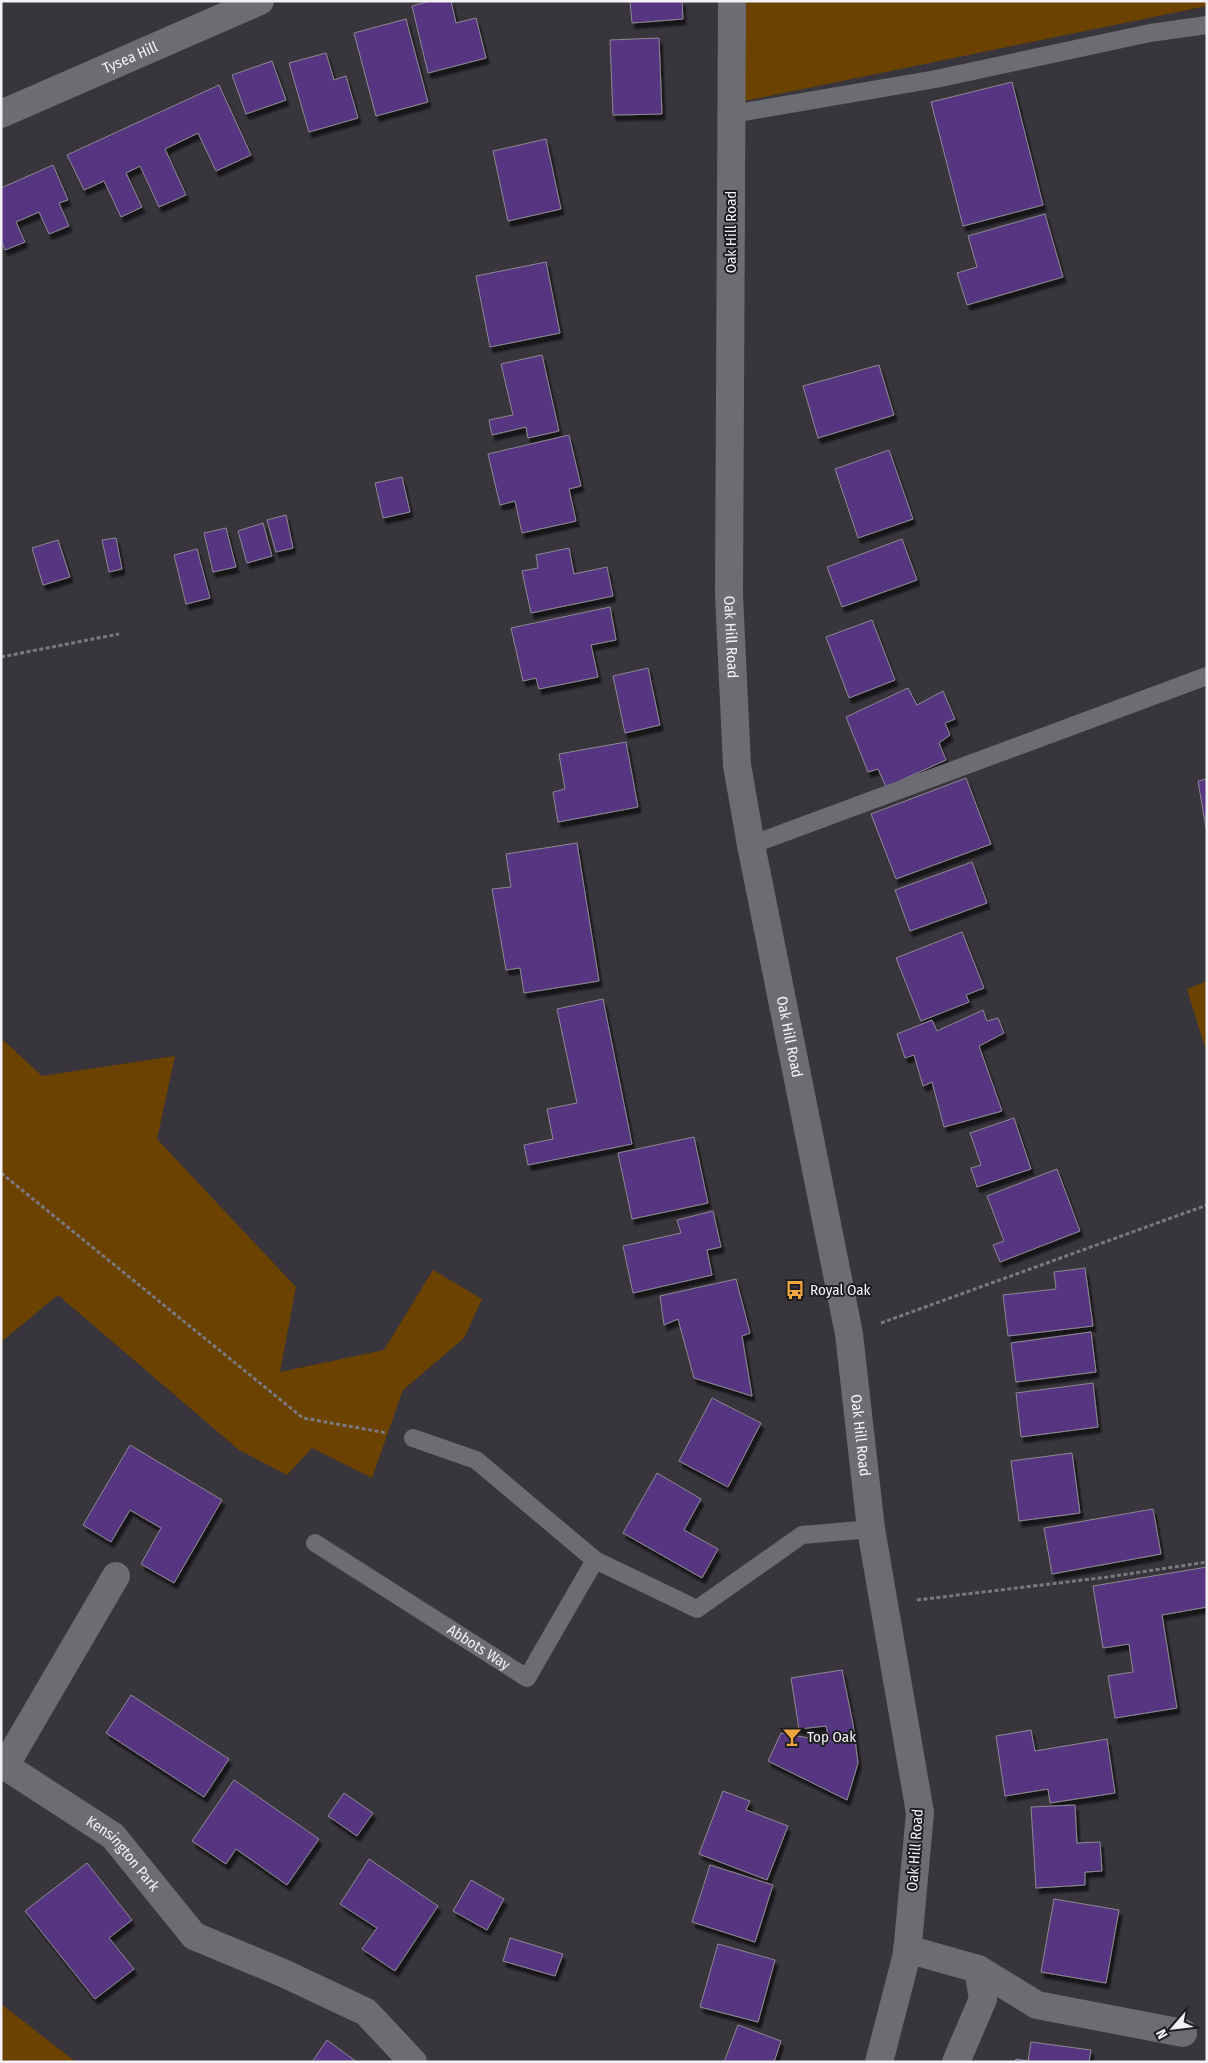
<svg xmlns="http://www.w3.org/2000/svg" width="1208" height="2063" font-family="'Fira Sans Condensed',sans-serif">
  <defs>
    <filter id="shadow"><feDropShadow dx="3" dy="5.5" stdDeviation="1" flood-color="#0009"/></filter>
  </defs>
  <rect width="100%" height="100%" fill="#38353c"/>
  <g fill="#6b4200">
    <path d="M721 1H1207V6L720 106Z"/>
    <path d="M1207 981V1054L1187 989Z"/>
    <path d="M1 1038 42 1076 175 1056 157 1139 296 1287 280 1372 384 1350 433 1270 482 1299 464 1338 403 1390 372 1478 312 1448 287 1475 239 1450 58 1295 1 1342Z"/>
    <path d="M1 2004 76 2062H1Z"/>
  </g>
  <g fill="#563481" stroke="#8c8a91" filter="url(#shadow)">
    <path d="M430 1H451L456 23 476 18 486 58 428 73 412 6Z"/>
    <path d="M630 1H682L683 19 632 23Z"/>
    <path d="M406 19 428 102 376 116 354 33Z"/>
    <path d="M659 38 662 114 613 115 610 40Z"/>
    <path d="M326 53 334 80 346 76 358 118 309 132 289 63Z"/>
    <path d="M272 61 286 100 246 114 232 75Z"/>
    <path d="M1012 82 1043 205 963 226 931 102Z"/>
    <path d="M219 85 251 155 216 171 198 133 165 149 186 195 159 207 140 166 126 173 142 207 121 217 104 181 84 190 67 155Z"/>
    <path d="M546 139 561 209 508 221 493 151Z"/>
    <path d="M53 165 68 200 59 203 69 226 49 234 39 212 16 222 25 242 5 250 1 241V188Z"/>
    <path d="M1045 214 1063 277 967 305 957 273 977 267 968 236Z"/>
    <path d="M546 262 560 333 490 347 476 276Z"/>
    <path d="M542 355 559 431 528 438 526 427 492 435 489 420 513 415 501 364Z"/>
    <path d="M879 365 894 415 818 438 803 386Z"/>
    <path d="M569 435 581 486 569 489 576 521 522 533 515 501 500 505 488 454Z"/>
    <path d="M889 450 913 519 858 538 835 469Z"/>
    <path d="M402 477 410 512 383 518 375 483Z"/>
    <path d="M286 515 293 548 276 552 267 520Z"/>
    <path d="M263 523 272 556 247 563 238 531Z"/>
    <path d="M226 528 236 567 213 572 204 533Z"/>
    <path d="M116 538 122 569 109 572 102 540Z"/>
    <path d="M902 539 917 580 842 607 827 567Z"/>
    <path d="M58 540 70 577 43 585 32 548Z"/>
    <path d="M569 548 574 574 607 567 613 596 531 613 522 571 538 568 536 555Z"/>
    <path d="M197 549 210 598 186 604 174 555Z"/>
    <path d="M610 607 616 640 591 645 598 677 539 689 536 678 523 681 511 628Z"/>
    <path d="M872 620 895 680 849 698 826 637Z"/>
    <path d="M648 668 660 725 625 733 613 676Z"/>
    <path d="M908 688 917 705 943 691 955 719 945 723 950 735 939 743 946 760 886 787 878 769 868 772 846 717Z"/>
    <path d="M626 742 638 807 558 822 553 792 565 789 559 754Z"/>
    <path d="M966 778 991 844 896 879 871 814Z"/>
    <path d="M1207 779V828H1206L1198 781Z"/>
    <path d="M577 843 599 981 524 993 520 968 506 970 492 889 511 887 506 854Z"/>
    <path d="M972 862 987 903 910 931 895 890Z"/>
    <path d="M962 932 984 988 966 995 969 1002 921 1021 896 958Z"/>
    <path d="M603 999 632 1144 528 1165 524 1145 553 1139 547 1109 577 1103 557 1009Z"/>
    <path d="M983 1010 987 1021 998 1018 1004 1033 979 1046 1002 1111 944 1127 932 1082 923 1086 914 1055 905 1058 897 1034 932 1020 937 1031Z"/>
    <path d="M1014 1118 1031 1169 977 1187 971 1168 981 1165 970 1133Z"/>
    <path d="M694 1137 708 1203 632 1219 618 1153Z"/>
    <path d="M1057 1169 1080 1231 1000 1262 993 1245 1004 1241 987 1196Z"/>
    <path d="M713 1211 721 1247 707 1250 712 1275 633 1293 623 1246 681 1233 677 1220Z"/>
    <path d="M1085 1268 1093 1326 1008 1336 1003 1295 1056 1289 1054 1272Z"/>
    <path d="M736 1279 750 1333 742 1336 752 1396 694 1378 678 1319 664 1325 660 1296Z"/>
    <path d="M1091 1332 1096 1372 1016 1382 1011 1343Z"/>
    <path d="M1093 1383 1098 1427 1021 1437 1016 1393Z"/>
    <path d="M712 1398 761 1423 728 1487 679 1461Z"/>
    <path d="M130 1445 222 1500 174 1583 141 1564 161 1528 130 1510 111 1542 83 1525Z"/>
    <path d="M1072 1453 1080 1513 1019 1521 1011 1461Z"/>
    <path d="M657 1473 701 1499 684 1530 718 1549 702 1578 623 1533Z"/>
    <path d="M1153 1509 1161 1554 1052 1574 1044 1528Z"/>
    <path d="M1207 1567V1607L1162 1615 1177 1708 1115 1718 1108 1676 1133 1672 1129 1644 1103 1648 1093 1586Z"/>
    <path d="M842 1670 853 1724 858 1763 847 1800 768 1761 781 1733 830 1742 826 1726 799 1729 791 1678Z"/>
    <path d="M131 1695 229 1759 204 1797 106 1733Z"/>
    <path d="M1031 1730 1035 1751 1107 1739 1115 1793 1050 1803 1048 1789 1005 1796 996 1736Z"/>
    <path d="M234 1780 319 1839 287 1885 236 1849 226 1864 192 1841Z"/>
    <path d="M723 1791 750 1801 746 1810 788 1826 767 1880 699 1854Z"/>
    <path d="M344 1793 373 1813 357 1836 328 1816Z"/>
    <path d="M1075 1805 1077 1843 1100 1842 1102 1871 1085 1872V1885L1036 1888 1031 1807Z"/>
    <path d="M369 1859 438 1906 395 1971 362 1949 377 1928 340 1904Z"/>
    <path d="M87 1863 132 1920 109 1938 134 1969 95 1999 25 1911Z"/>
    <path d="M710 1865 773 1885 755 1942 692 1922Z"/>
    <path d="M471 1880 504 1899 487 1930 453 1911Z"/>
    <path d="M1054 1899 1119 1910 1106 1983 1041 1972Z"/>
    <path d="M510 1938 563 1954 555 1976 503 1961Z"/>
    <path d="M718 1944 775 1960 758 2022 700 2007Z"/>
    <path d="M738 2025 781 2041 774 2062H724Z"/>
    <path d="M327 2040 357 2062H312Z"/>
    <path d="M1031 2042 1091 2050 1089 2062H1015L1016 2059 1028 2061Z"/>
  </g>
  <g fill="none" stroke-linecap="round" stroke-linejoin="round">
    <g stroke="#7b797f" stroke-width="3" stroke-dasharray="4 2.5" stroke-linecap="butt">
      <path d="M1 657 119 634"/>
      <path d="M1 1173 303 1418 387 1433"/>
      <path d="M881 1323 1207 1205"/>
      <path d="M917 1600 1108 1577 1207 1562"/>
    </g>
    <g stroke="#6e6c73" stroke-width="18">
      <path d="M732 114 936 79 1150 33 1207 25"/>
      <path d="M751 845 1207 676"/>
      <path d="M413 1438 476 1460 595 1560 697 1609 802 1535 871 1529"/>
      <path id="s1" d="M315 1543 527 1678 595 1560"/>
    </g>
    <g stroke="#6e6c73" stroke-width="28">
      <path id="s2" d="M116 1576 5 1766 113 1836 194 1936 283 1973 366 2012 413 2062"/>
      <path d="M907 1949 978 1969 983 1999 956 2062"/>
      <path d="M978 1969 1037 2005 1183 2033"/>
    </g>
    <g stroke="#6e6c73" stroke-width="28">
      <path id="s3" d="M732 1 729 595 737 765 751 845 849 1334 871 1529 920 1813 907 1954 879 2062"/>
      <path id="s4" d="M1 114 260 1"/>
    </g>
  </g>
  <defs>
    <g id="bus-bare" transform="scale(1.5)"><path d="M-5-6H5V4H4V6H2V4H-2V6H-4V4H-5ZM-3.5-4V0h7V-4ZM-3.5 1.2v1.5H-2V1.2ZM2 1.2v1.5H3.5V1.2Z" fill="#f0a63f" stroke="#1e1d20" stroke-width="2.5" paint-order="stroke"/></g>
    <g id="bar-bare" transform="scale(1.5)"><path d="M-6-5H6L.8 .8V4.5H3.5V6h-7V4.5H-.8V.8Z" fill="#f0a63f" stroke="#1e1d20" stroke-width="2.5" paint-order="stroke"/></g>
  </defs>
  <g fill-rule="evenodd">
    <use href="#bus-bare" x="795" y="1290"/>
    <use href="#bar-bare" x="792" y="1737"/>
  </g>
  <g text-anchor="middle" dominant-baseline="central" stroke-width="4" stroke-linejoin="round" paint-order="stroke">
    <g font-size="15" fill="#f3f2f6" stroke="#1e1d20">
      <text stroke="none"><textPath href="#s4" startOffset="141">Tysea Hill</textPath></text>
      <text transform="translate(731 232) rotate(-90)">Oak Hill Road</text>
      <text stroke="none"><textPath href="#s3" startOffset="636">Oak Hill Road</textPath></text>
      <text stroke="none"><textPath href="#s3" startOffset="1041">Oak Hill Road</textPath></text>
      <text stroke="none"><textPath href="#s3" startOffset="1446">Oak Hill Road</textPath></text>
      <text stroke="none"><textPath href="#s1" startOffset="194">Abbots Way</textPath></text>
      <text transform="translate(915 1850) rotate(-86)">Oak Hill Road</text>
      <text stroke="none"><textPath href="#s2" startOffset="368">Kensington Park</textPath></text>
    </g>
    <g font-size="15" fill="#f3f2f6" stroke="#1e1d20" text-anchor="start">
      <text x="810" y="1290">Royal Oak</text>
      <text x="807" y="1737">Top Oak</text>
    </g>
  </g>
  <rect width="1208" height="2063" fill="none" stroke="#f3f2f6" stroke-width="5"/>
  <g transform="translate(1173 2028) rotate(242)" stroke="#1e1d20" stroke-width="4" paint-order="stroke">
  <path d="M0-4L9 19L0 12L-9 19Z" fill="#f3f2f6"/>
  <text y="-8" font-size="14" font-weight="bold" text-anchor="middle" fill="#f3f2f6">N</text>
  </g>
</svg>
